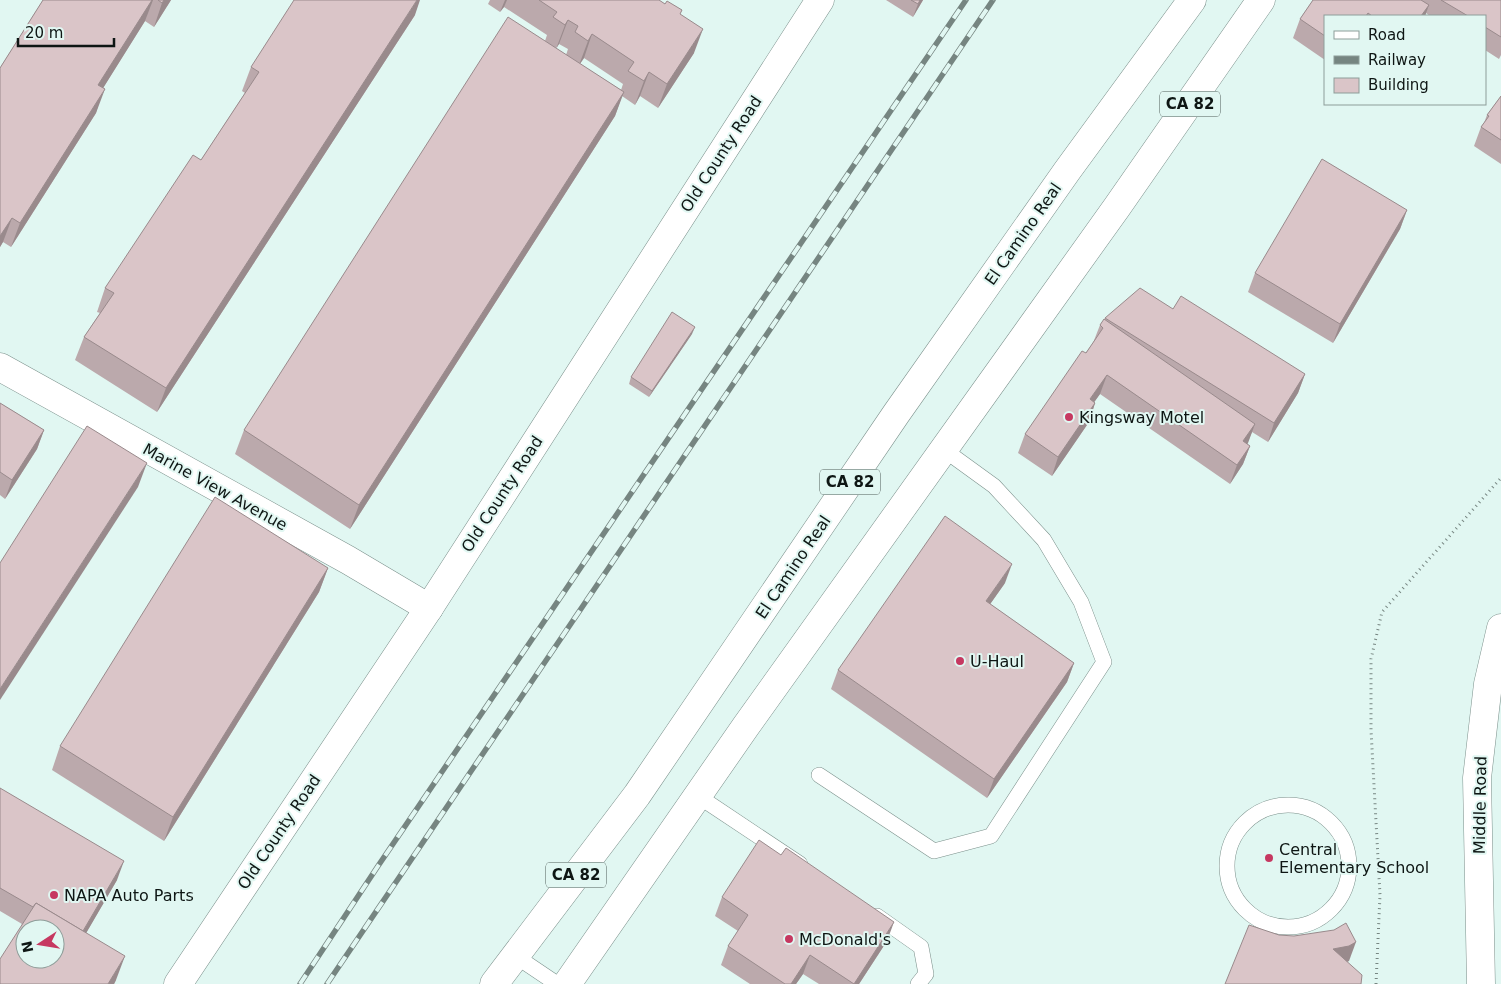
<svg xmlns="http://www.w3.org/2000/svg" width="1501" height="984" font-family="'DejaVu Sans',sans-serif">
  <rect width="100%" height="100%" fill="#e1f7f2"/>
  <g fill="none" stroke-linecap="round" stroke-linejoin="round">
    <g stroke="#7b908b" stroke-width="16">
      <g id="service">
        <path d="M819 775 934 851 991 836 1104 662 1081 602 1044 540 994 486 943 449"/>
        <path d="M698 796 800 864"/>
        <circle cx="1288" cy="866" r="61"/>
        <path d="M877 916 921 947 926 974 918 984"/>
        <path d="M514 955 557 984"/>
      </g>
    </g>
    <g stroke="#7b908b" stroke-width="29">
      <g id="minor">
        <path d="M0 367 348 560 429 608"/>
        <path d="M1481 984 1477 778 1488 684 1501 628"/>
      </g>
    </g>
    <g stroke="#7b908b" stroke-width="29">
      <path id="tertiary" d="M178 984 429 608 820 0"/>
    </g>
    <g stroke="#7b908b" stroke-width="29">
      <g id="primary">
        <path d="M494 984 637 795 896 414 1067 171 1192 0"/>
        <path d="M567 984 746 726 1117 207 1261 0"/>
      </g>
    </g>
    <path stroke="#778682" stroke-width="3" stroke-dasharray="1 4" stroke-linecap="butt" d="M1376 984 1380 895 1371 730V659L1382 612 1501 478"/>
    <use href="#service" stroke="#fff" stroke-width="15"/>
    <use href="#minor" stroke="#fff" stroke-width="28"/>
    <use href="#tertiary" stroke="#fff" stroke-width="28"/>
    <use href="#primary" stroke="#fff" stroke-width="28"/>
    <g stroke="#768581" stroke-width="5.5">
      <g id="rail">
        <path d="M300 984 378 866 966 0"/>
        <path d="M327 984 993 0"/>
      </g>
    </g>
    <use href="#rail" stroke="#e1f7f2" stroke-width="4" stroke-dasharray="11" stroke-linecap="butt"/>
  </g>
  <g fill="#bba9ac" fill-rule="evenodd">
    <path d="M43 0H171L154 27 145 21 103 88 96 113 11 247 3 242 0 247V68Z"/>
    <path d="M490 0H659L665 4 682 10 680 14 694 53 658 108 640 96 635 105 622 96 615 116 350 529 235 454 244 430 545 41 547 35 504 7 500 12 488 4ZM559 44 568 49 566 55 556 48ZM584 58 623 84 621 90 580 64Z"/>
    <path d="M886 0H923L913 17Z"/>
    <path d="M1313 0H1501V55L1499 59 1485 50V16H1430L1426 13 1425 16H1325V60L1293 38 1300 19Z"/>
    <path d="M415 15 157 412 75 360 84 337 100 313 97 312 105 288 201 160 245 93 242 91 251 67Z"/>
    <path d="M1501 96V164L1474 146 1481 127 1484 123 1487 115Z"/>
    <path d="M1407 210 1400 229 1333 343 1248 292 1255 273Z"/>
    <path d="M1173 309 1305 374 1298 393 1268 442 1252 432 1247 444 1250 446 1243 464 1230 484 1100 394 1094 402 1095 403 1089 422 1052 476 1018 453 1025 434 1093 343 1100 325 1105 318Z"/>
    <path d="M692 334 649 397 629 384 631 377Z"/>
    <path d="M0 403 44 430 37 449 5 499 0 495Z"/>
    <path d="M328 568 319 592 164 841 52 770 60 746Z"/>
    <path d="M1005 583 990 604 1074 663 1067 682 987 798 831 689 838 670Z"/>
    <path d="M0 788 117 880 86 933 116 980 114 984H0L22 924 0 911Z"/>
    <path d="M722 897 887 941 859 984H819L803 974 796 984H750L721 965 728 946 738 931 715 916Z"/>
  </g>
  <g fill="#998a8c">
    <path d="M152 0H153L145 21 90 109 98 85Z"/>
    <path d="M164 0H171L154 27 162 3Z"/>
    <path d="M417 0H420L415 15 157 412 166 388Z"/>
    <path d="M505 0H507L504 7 500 12Z"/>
    <path d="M920 0H923L913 17 918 4Z"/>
    <path d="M1429 5 1425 16H1421Z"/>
    <path d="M568 20 559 44 556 49 565 25Z"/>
    <path d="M703 29 694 53 658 108 667 84Z"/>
    <path d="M592 34 584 58 579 65 588 41Z"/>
    <path d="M649 72 640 96 635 105 644 81Z"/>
    <path d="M105 89 96 113 11 247 20 223Z"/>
    <path d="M624 92 615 116 350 529 359 505Z"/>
    <path d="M1407 210 1400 229 1333 343 1340 324Z"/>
    <path d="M12 218 3 242 0 247V236Z"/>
    <path d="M695 327 692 334 649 397 652 391Z"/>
    <path d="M1305 374 1298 393 1268 442 1274 423Z"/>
    <path d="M1107 375 1100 394 1083 418 1090 399Z"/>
    <path d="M1095 403 1089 422 1052 476 1058 457Z"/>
    <path d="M1255 424 1248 443 1236 460 1243 441Z"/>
    <path d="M44 430 37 449 5 499 12 480Z"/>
    <path d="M1250 446 1243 464 1230 484 1237 465Z"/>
    <path d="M147 463 138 487 0 700V689Z"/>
    <path d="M1012 564 1005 583 979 620 986 601Z"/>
    <path d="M328 568 319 592 164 841 173 817Z"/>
    <path d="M1074 663 1067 682 987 798 994 779Z"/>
    <path d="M124 861 117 880 74 954 81 935Z"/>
    <path d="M894 922 887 941 859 984H854Z"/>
    <path d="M1356 942 1349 961 1342 965 1333 949Z"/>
    <path d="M810 955 803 974 796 984H791Z"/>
    <path d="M125 956 116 980 114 984H108Z"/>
  </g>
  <g fill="#dac5c8" stroke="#998a8c" fill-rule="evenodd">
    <path d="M43 0H152L98 85 105 89 20 223 12 218 0 236V68Z"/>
    <path d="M158 0H164L162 3Z"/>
    <path d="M294 0H417L166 388 84 337 114 293 105 288 193 155 201 160 259 72 251 67Z"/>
    <path d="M539 0H659L665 4 667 1 682 10 680 14 703 29 667 84 649 72 644 81 628 71 634 62 592 34 588 41 575 32 578 26 568 20 565 25 553 17 557 12Z"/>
    <path d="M911 0H920L918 4Z"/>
    <path d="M1313 0H1421L1429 5 1421 16H1372L1368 13 1366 16H1325V36L1300 19Z"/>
    <path d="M1441 0H1501V37L1485 27V16H1468Z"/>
    <path d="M508 17 624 92 359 505 244 430Z"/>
    <path d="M1501 96V140L1481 127 1489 116 1487 115Z"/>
    <path d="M1322 159 1407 210 1340 324 1255 273Z"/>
    <path d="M1140 288 1173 309 1181 296 1305 374 1274 423 1105 318Z"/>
    <path d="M672 312 695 327 652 391 631 377Z"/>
    <path d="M1104 319 1255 424 1243 441 1250 446 1237 465 1107 375 1090 399 1095 403 1058 457 1025 434 1082 351 1086 353 1103 328 1100 325Z"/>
    <path d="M0 403 44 430 12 480 0 472Z"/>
    <path d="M87 426 147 463 0 689V563Z"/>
    <path d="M215 497 328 568 173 817 60 746Z"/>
    <path d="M945 516 1012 564 986 601 1074 663 994 779 838 670Z"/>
    <path d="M0 788 124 861 83 931 36 903 33 907 0 888Z"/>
    <path d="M759 840 781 855 786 848 894 922 854 984 810 955 791 984H785L728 946 748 915 722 897Z"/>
    <path d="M36 903 125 956 108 984H0V959ZM25 929H55V959H25Z"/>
    <path d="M1346 923 1356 942 1349 946 1333 949 1362 975 1361 984H1225L1249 925 1279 935 1294 936 1334 930Z"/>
  </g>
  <g fill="#c63861" stroke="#e1f7f2" stroke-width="2">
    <circle cx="1069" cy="417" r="5"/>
    <circle cx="960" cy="661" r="5"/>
    <circle cx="1269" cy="858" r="5"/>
    <circle cx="54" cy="895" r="5"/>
    <circle cx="789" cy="939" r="5"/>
  </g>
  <g text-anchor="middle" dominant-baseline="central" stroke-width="4" stroke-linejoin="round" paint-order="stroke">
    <g fill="#e1f7f2" stroke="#4d5a57" stroke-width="1">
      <rect x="1160" y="91.5" width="60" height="25" rx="4"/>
      <rect x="820" y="469.5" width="60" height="25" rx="4"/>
      <rect x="546" y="862.5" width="60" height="25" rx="4"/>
    </g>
    <g font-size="15" font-weight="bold" fill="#0e1614">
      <text x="1190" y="104">CA 82</text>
      <text x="850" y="482">CA 82</text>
      <text x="576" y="875">CA 82</text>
    </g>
    <g font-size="16" fill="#0e1614" stroke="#e1f7f2">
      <text transform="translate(721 154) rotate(-57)">Old County Road</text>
      <text transform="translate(1023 234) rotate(-55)">El Camino Real</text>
      <text transform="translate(215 487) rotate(29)">Marine View Avenue</text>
      <text transform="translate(502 494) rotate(-57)">Old County Road</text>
      <text transform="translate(793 567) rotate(-56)">El Camino Real</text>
      <text transform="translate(1480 805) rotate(-89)">Middle Road</text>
      <text transform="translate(279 832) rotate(-56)">Old County Road</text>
    </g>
    <g font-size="16" fill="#0e1614" stroke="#e1f7f2" text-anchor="start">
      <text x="1079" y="417">Kingsway Motel</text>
      <text x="970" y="661">U-Haul</text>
      <text x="1279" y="849">Central<tspan x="1279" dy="18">Elementary School</tspan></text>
      <text x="64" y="895">NAPA Auto Parts</text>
      <text x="799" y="939">McDonald's</text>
    </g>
  </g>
  <rect x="1324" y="15" width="162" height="90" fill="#e1f7f2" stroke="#8d9d99"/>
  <rect x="1334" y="31" width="25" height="8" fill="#ffffff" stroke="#8d9d99"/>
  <text x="1368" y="40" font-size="15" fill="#0e1614">Road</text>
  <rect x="1334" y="56" width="25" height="8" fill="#768581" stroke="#8d9d99"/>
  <text x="1368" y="65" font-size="15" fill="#0e1614">Railway</text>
  <rect x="1334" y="78" width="25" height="15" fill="#dac5c8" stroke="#8d9d99"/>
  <text x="1368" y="90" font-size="15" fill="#0e1614">Building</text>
  <g transform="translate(40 944) rotate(258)"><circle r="24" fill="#e1f7f2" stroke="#8d9d99"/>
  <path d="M0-4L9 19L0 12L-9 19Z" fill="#c63861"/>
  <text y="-8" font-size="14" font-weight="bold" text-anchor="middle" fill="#0e1614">N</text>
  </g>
  <path d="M18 38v8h96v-8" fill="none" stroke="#0e1614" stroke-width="2.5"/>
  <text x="25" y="38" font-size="15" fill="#0e1614" stroke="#e1f7f2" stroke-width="4" paint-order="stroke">20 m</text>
</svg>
